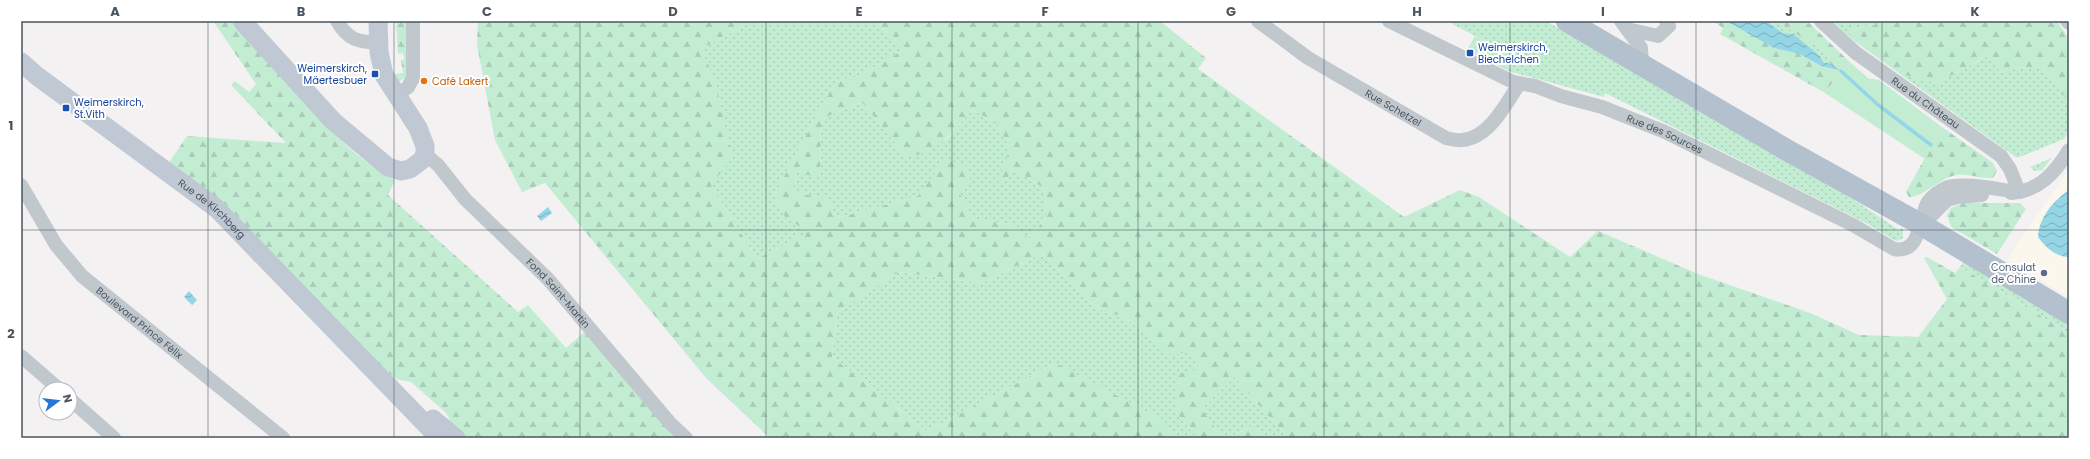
<svg xmlns="http://www.w3.org/2000/svg" width="2090" height="459" font-family="Poppins,sans-serif">
  <defs>
    <pattern id="grass-dots" width="8" height="8" patternUnits="userSpaceOnUse"><rect width="8" height="8" fill="#c3edd3"/><path d="M2 2h.1M6 6h.1" fill="none" stroke="#a9cdb8" stroke-width="1.8" stroke-linecap="round"/></pattern>
    <pattern id="forest-firs" width="22" height="20" patternUnits="userSpaceOnUse"><rect width="22" height="20" fill="#c3edd3"/><path d="M5 1l3.5 6h-7zM16 11l3.5 6h-7z" fill="#a9cdb8"/></pattern>
    <pattern id="water-waves" width="16" height="10" patternUnits="userSpaceOnUse"><rect width="16" height="10" fill="#94d6e6"/><path d="M0 5q4-4 8 0t8 0" fill="none" stroke="#7bb0be"/></pattern>
  </defs>
  <rect width="100%" height="100%" fill="#f3f1f1"/>
  <path fill="#fbf7ed" d="M2069 169V297L2007 260Z"/>
  <g fill="url(#grass-dots)">
    <path d="M752 21H876L905 49 862 74 835 82 774 195 785 217 809 232 757 259 711 185 701 49Z"/>
    <path d="M1453 21H1546L1854 200 1899 230 1901 228 1903 229V238L1898 241 1894 240 1866 223 1605 93 1604 97 1508 71 1515 56 1452 24Z"/>
    <path d="M1766 21H1776L1795 32 1824 51 1831 64 1823 62 1820 56 1784 34Z"/>
    <path d="M1832 21H1874L1875 25 1852 29 1849 37Z"/>
    <path d="M1988 56 2001 73 2017 68 2042 66 2069 103V131L2064 139 2017 158 1900 74 1937 83Z"/>
    <path d="M862 102 906 156 947 139 972 110 995 122 1010 148 1002 185 1014 169 1045 189 1046 217 1029 239 1012 224 974 219 957 191 918 196 837 218 827 199 794 192 797 172 820 177 821 119Z"/>
    <path d="M2052 158 2042 170 2035 171 2030 167Z"/>
    <path d="M1043 253 1089 302 1106 312 1120 316 1132 323 1172 355 1188 350 1200 369 1176 413 1198 438H1165L1172 433 1055 363 927 431 832 357 837 313 898 272 982 283Z"/>
    <path d="M1969 254 2062 309 2069 298V333L1960 267Z"/>
    <path d="M1234 377 1288 438H1265L1255 424 1228 438H1222L1202 409Z"/>
  </g>
  <g fill="url(#forest-firs)" fill-rule="evenodd">
    <path d="M213 21H234C279 72 335 149 395 180L388 195 518 312 528 305 566 348 589 328 686 438H466L454 428 446 413 411 382 396 379 338 332 164 170 187 136 286 143 231 85 235 81 249 92 256 84Z"/>
    <path d="M396 21H410L408 76 400 81 395 78 394 74 403 73 401 60H404L403 53 398 54Z"/>
    <path d="M478 21H752L701 49 715 80 732 158 711 185 757 259 808 232 785 217 774 195 835 82 862 74 905 49 876 21H1160L1206 58 1198 69 1404 217 1460 190 1479 197 1570 257 1598 231 1698 274 1810 313 1859 335 1918 337 1947 299 1924 258 1927 257 1955 273 1960 267 2069 333V438H1288L1234 377 1202 409 1222 438H1198L1176 413 1178 374 1200 369 1188 351 1172 356 1132 323 1120 316 1106 312 1089 302 1043 253 982 283 898 272 837 313 832 357 927 431 1055 363 1165 421 1172 433 1165 438H770L706 378 545 183 522 192 495 140 477 45ZM862 102 906 156C937 156 953 131 972 110L995 122 1010 148 998 182 1002 185 1014 169 1045 189 1046 217 1029 239 1012 224 974 219 958 191 972 184 967 166 945 159 918 196 837 218 828 199 794 192 797 172 820 178 821 119Z"/>
    <path d="M1713 21H1726L1774 48 1800 54 1821 66 1839 71 1831 64 1824 51 1776 21H1807L1851 63 1841 71 1825 93 1720 34 1723 28Z"/>
    <path d="M1874 21H2057L2069 39V103L2042 66 2017 68 2001 73 1988 56 1937 83 1900 74 1849 37 1852 29 1875 25Z"/>
    <path d="M1942 127 1993 163 1997 171 1993 178C1980 179 1966 173 1956 175 1940 178 1922 198 1909 197L1906 192Z"/>
    <path d="M1963 203H2020L2026 209 1997 254 1951 227 1947 215 1951 208Z"/>
    <path d="M1255 424 1265 438H1228Z"/>
  </g>
  <g fill="#c3edd3">
    <path d="M1475 36 1515 56 1508 71 1467 50Z"/>
    <path d="M1851 63 1868 78 1879 80 1942 127 1925 159 1825 93 1841 71Z"/>
  </g>
  <g fill="url(#water-waves)">
    <path d="M1726 21H1766L1784 34H1793L1820 56 1823 62 1831 64 1841 71 1821 66 1800 54 1774 48Z"/>
    <path d="M2069 190V257C2056 257 2045 247 2038 237 2039 217 2053 201 2069 190Z"/>
    <path d="M548 207 552 213 541 221 537 216Z"/>
    <path d="M189 291 197 300 192 305 184 297Z"/>
  </g>
  <g fill="none" stroke-linecap="round" stroke-linejoin="round">
    <path stroke="#94d6e6" stroke-width="3.5" d="M1841 71 1877 104 1931 145"/>
    <g stroke="#c0c8ce" stroke-width="14">
      <path d="M337 21C348 40 358 42 379 43"/>
      <path id="s1" d="M1258 21 1308 58 1446 138C1451 139 1457 141 1462 140 1489 138 1506 104 1519 84"/>
      <path id="s2" d="M1389 21 1513 82 1535 86 1561 96 1602 107 1665 132 1853 225 1894 249C1922 254 1918 218 1928 202 1932 196 1941 190 1948 187 1966 182 1999 190 2019 192"/>
      <path d="M1621 21 1641 48 1642 65"/>
      <path id="s3" d="M1821 21 1856 53 2001 156 2010 169 2019 192"/>
      <path d="M2067 21 2069 23"/>
      <path d="M1627 29 1658 36 1669 26 1666 21"/>
      <path d="M396 96 408 87 413 78V21"/>
      <path id="s4" d="M425 154 438 165 465 199 548 279 670 423 686 438"/>
      <path id="s5" d="M21 185 56 245 82 276 283 438"/>
      <path d="M2011 193C2039 191 2055 173 2069 150"/>
      <path d="M1922 225 1947 200 1957 197 1982 195"/>
      <path d="M21 356 59 389"/>
      <path d="M70 399 114 438"/>
    </g>
    <g stroke="#c0c9d3" stroke-width="19">
      <path d="M242 21 333 121 388 167 401 171 410 169 422 160 425 154V146L418 128 384 75 379 52 378 21"/>
      <path id="s6" d="M21 62 37 76 216 208 439 438"/>
      <path d="M433 419 456 438"/>
    </g>
    <path stroke="#b3c0cd" stroke-width="22" d="M1567 21 1785 149 1922 225 2069 313"/>
  </g>
  <path fill="none" stroke="#4a545d" stroke-width="1" stroke-opacity="0.55" d="M208 21V438M394 21V438M580 21V438M766 21V438M952 21V438M1138 21V438M1324 21V438M1510 21V438M1696 21V438M1882 21V438M21 230H2069"/>
  <g fill="#1a4fb4" stroke="#fff" stroke-width="1.5">
    <rect x="1466" y="49" width="8" height="8" rx="2"/>
    <rect x="371" y="70" width="8" height="8" rx="2"/>
    <rect x="62" y="104" width="8" height="8" rx="2"/>
  </g>
  <circle fill="#e8710a" stroke="#fff" stroke-width="1.5" cx="424" cy="81" r="4"/>
  <circle fill="#5c6f8a" stroke="#fff" stroke-width="1.5" cx="2044" cy="273" r="4"/>
  <g text-anchor="middle" dominant-baseline="central" stroke-width="4" stroke-linejoin="round" paint-order="stroke">
    <g font-size="10" fill="#164399" stroke="#fff" text-anchor="start">
      <text x="1478" y="47">Weimerskirch,<tspan x="1478" dy="12">Biechelchen</tspan></text>
      <text x="367" y="68" text-anchor="end">Weimerskirch,<tspan x="367" dy="12">Mäertesbuer</tspan></text>
      <text x="74" y="102">Weimerskirch,<tspan x="74" dy="12">St.Vith</tspan></text>
    </g>
    <g font-size="10" fill="#c56008" stroke="#fff" text-anchor="start">
      <text x="432" y="81">Café Lakert</text>
    </g>
    <g font-size="10" fill="#4a545d" stroke="#fff">
      <text stroke="none"><textPath href="#s3" startOffset="133">Rue du Château</textPath></text>
      <text stroke="none"><textPath href="#s1" startOffset="161">Rue Schetzel</textPath></text>
      <text stroke="none"><textPath href="#s2" startOffset="299">Rue des Sources</textPath></text>
      <text stroke="none"><textPath href="#s6" startOffset="241">Rue de Kirchberg</textPath></text>
      <text stroke="none"><textPath href="#s4" startOffset="193">Fond Saint-Martin</textPath></text>
      <text stroke="none"><textPath href="#s5" startOffset="184">Boulevard Prince Félix</textPath></text>
    </g>
    <g font-size="10" fill="#4e5e75" stroke="#fff" text-anchor="end">
      <text x="2036" y="267">Consulat<tspan x="2036" dy="12">de Chine</tspan></text>
    </g>
  </g>
  <rect width="2090" height="459" fill="none" stroke="#ffffff" stroke-width="44"/>
  <g transform="translate(58 401) rotate(75)"><circle r="19" fill="#ffffff" stroke="#b7bbbe"/>
  <path d="M0-3L7 15L0 10L-7 15Z" fill="#2676d8"/>
  <text y="-6" font-size="11" font-weight="bold" text-anchor="middle" fill="#4a545d">N</text>
  </g>
  <rect x="22" y="22" width="2046" height="415" fill="none" stroke="#4a545d" stroke-width="1.5"/>
  <g font-size="13" text-anchor="middle" font-weight="bold" fill="#4a545d">
    <text x="115" y="16">A</text>
    <text x="301" y="16">B</text>
    <text x="487" y="16">C</text>
    <text x="673" y="16">D</text>
    <text x="859" y="16">E</text>
    <text x="1045" y="16">F</text>
    <text x="1231" y="16">G</text>
    <text x="1417" y="16">H</text>
    <text x="1603" y="16">I</text>
    <text x="1789" y="16">J</text>
    <text x="1975" y="16">K</text>
    <text x="11" y="130">1</text>
    <text x="11" y="338">2</text>
  </g>
</svg>
